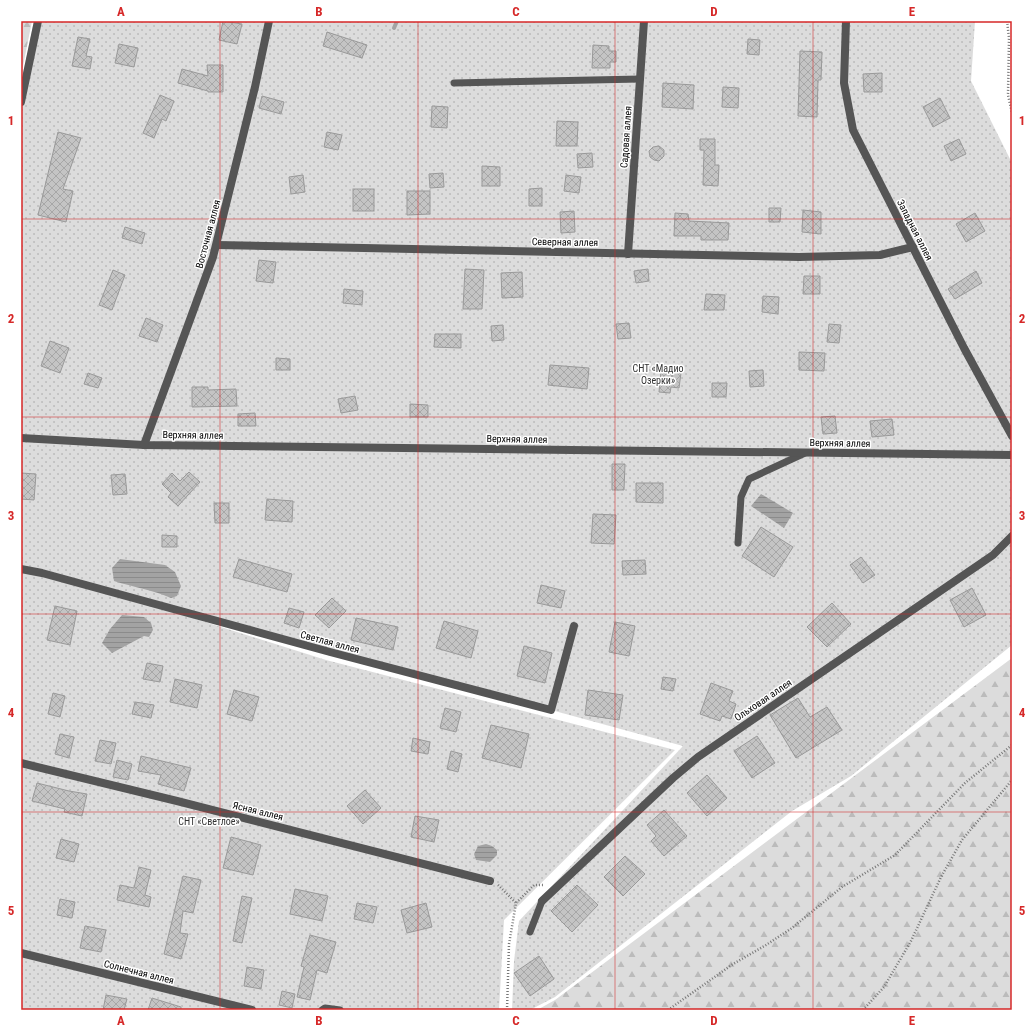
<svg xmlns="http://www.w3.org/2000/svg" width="1033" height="1031" font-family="'Roboto Condensed',sans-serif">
  <defs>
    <pattern id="forest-firs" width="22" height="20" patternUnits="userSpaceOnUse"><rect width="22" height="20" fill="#dcdcdc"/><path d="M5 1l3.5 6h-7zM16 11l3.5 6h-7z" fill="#bbb"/></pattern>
    <pattern id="garden-dots" width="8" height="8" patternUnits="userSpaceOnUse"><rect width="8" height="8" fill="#dcdcdc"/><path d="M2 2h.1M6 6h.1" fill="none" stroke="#bbb" stroke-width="1.8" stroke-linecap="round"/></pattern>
    <pattern id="water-rules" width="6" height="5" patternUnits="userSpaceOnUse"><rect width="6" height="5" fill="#a3a3a3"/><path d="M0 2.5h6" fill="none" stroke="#8b8b8b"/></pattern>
    <pattern id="building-cross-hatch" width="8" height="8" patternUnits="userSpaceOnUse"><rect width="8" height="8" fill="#c4c4c4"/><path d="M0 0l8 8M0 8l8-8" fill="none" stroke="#a7a7a7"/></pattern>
  </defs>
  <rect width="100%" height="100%" fill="#fff"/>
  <g fill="url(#forest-firs)">
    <path d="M21 21H32L21 76Z"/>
    <path d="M1012 658V1010H537L555 1000Z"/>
  </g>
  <path fill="url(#garden-dots)" d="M34 21H975L971 81 1012 163V645L851 776 792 811 555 997 530 1010H512L514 961 519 921 683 746 56 575 326 660 675 750 504 920 499 1010H21V83Z"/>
  <g fill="url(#water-rules)">
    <path d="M761 494 793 513 784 528 751 506Z"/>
    <path d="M120 559 165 565 175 572 181 586 177 596 171 598C153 590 133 587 114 581L112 568Z"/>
    <path d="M122 615 144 617 151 623 153 630 149 637 144 636 112 653 102 643 110 629Z"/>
    <path d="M486 844 492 846 497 850V855L490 862 476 860 474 854 478 846Z"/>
  </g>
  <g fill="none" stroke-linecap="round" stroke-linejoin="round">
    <path stroke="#a3a3a3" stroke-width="4" d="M394 28 397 21"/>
  </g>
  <g fill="url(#building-cross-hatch)" stroke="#999">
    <path d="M223 21 242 24 237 44 219 40Z"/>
    <path d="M327 32 367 45 362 58 323 46Z"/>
    <path d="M78 37 90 39 86 56 92 57 90 69 72 66Z"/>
    <path d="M748 39 760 40 759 55 747 54Z"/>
    <path d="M119 44 138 48 134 67 115 63Z"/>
    <path d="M593 45 609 46V51H616V62H610V68H592Z"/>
    <path d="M800 51 822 52 821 80H818L817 117 798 116Z"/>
    <path d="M207 65H223V92H208V91L178 83 182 69 208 76Z"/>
    <path d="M882 73V92H864L863 74Z"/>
    <path d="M663 83 694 85 693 109 662 107Z"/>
    <path d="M723 87 739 88 738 108 722 107Z"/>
    <path d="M160 95 174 101 166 121 162 119 154 138 143 133Z"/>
    <path d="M262 96 284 102 281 114 259 108Z"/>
    <path d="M940 98 950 118 933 127 923 107Z"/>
    <path d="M432 106 448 107 447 128 431 127Z"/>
    <path d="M557 121 578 122 577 146H556Z"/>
    <path d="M58 132 81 138 63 189 73 191 66 222 38 215Z"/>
    <path d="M327 132 342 135 338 150 324 147Z"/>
    <path d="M700 139H715V165H719L718 186 703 185 704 150H700Z"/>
    <path d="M959 139 966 154 951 161 944 146Z"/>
    <path d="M659 146 664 150V156L659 161 654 160 650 157 649 151 653 147Z"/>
    <path d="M592 153 593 167 578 168 577 154Z"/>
    <path d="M482 166 500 167V186H482Z"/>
    <path d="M443 173 444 187 430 188 429 174Z"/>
    <path d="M303 175 305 192 291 194 289 177Z"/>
    <path d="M566 175 581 177 579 193 564 191Z"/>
    <path d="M542 188V206H529V189Z"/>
    <rect x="353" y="189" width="21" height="22"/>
    <path d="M407 191H430V214L407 215Z"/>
    <path d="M769 208H781L780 222H769Z"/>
    <path d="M803 210 821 212V234L802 232Z"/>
    <path d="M574 211 575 232 561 233 560 212Z"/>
    <path d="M675 213 688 214 689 221 729 223 728 240H701V236H674Z"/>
    <path d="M975 213 985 231 966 242 956 224Z"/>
    <path d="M125 227 145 233 142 244 122 238Z"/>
    <path d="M259 260 276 262 273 283 256 281Z"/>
    <path d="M465 269 484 270 482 309H463Z"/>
    <path d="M648 269 649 281 636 283 634 271Z"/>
    <path d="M113 270 125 275 112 310 99 305Z"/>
    <path d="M976 271 982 283 955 299 948 289Z"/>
    <path d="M522 272 523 297 502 298 501 273Z"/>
    <path d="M804 276H820V294H803Z"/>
    <path d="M344 289 363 291 362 305 343 303Z"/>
    <path d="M706 294 725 295 724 310H704Z"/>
    <path d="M763 296 779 297 778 314 762 312Z"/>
    <path d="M146 318 163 325 157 342 139 336Z"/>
    <path d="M629 323 631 338 618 339 616 324Z"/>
    <path d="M829 324 841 325 839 343 827 342Z"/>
    <path d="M503 325 504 340 492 341 491 326Z"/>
    <path d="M435 334H461V348L434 347Z"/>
    <path d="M50 341 69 348 60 373 41 366Z"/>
    <path d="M799 352 825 353 824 371 799 370Z"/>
    <path d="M276 358 290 359V370H276Z"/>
    <path d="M550 365 589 368 587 389 548 385Z"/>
    <path d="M763 370 764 386 750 387 749 371Z"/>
    <path d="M661 371 681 373 679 388 671 387 670 393 659 392Z"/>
    <path d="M88 373 102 378 98 388 84 384Z"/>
    <path d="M712 383H727L726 397H712Z"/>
    <path d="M192 387H208V390L236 389 237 406 192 407Z"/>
    <path d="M355 396 358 410 341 413 338 399Z"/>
    <path d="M410 404 428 405V417H410Z"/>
    <path d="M255 413 256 426H238V414Z"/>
    <path d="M835 416 837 433 823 434 821 417Z"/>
    <path d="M892 419 894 435 872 437 870 421Z"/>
    <path d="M612 464H625L624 490H612Z"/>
    <path d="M189 472 200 482 178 506 168 497 171 493 162 484 172 473 180 481Z"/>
    <path d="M21 473 36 474 34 500 21 499Z"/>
    <path d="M125 474 127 494 113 495 111 475Z"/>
    <path d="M636 483H663V503L636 502Z"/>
    <path d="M267 499 293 501 292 522 265 520Z"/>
    <path d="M214 503H229V523H215Z"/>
    <path d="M593 514 616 515 614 544 591 543Z"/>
    <path d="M761 527 793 547 774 577 742 556Z"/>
    <path d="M162 535 177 536V547H162Z"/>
    <path d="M861 557 875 575 863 583 850 565Z"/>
    <path d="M239 559 292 574 287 592 233 577Z"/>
    <path d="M645 560 646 574 623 575 622 561Z"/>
    <path d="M541 585 565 591 561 608 537 603Z"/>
    <path d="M972 588 986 615 964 627 950 600Z"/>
    <path d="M332 598 346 611 329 628 315 615Z"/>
    <path d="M832 603 851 624 827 647 807 627Z"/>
    <path d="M55 606 77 611 70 645 47 640Z"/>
    <path d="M289 608 304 612 299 628 284 623Z"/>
    <path d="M356 618 398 627 393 650 351 640Z"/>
    <path d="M444 621 478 631 471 658 436 648Z"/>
    <path d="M615 622 635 626 629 656 609 652Z"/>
    <path d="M524 646 552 653 545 683 517 676Z"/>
    <path d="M147 663 163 666 160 682 143 679Z"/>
    <path d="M663 677 676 679 673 691 661 689Z"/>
    <path d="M175 679 202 685 197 708 170 702Z"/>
    <path d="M711 683 733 691 729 701 736 704 731 719 722 716 720 721 700 714Z"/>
    <path d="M234 690 259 697 252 721 227 714Z"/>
    <path d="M588 690 623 695 619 720 585 715Z"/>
    <path d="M53 693 65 696 60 717 48 714Z"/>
    <path d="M798 698 810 717 827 707 842 730 796 758 770 715Z"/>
    <path d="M135 702 154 705 151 718 132 714Z"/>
    <path d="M445 708 461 712 456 732 440 728Z"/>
    <path d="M491 725 529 734 521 768 482 758Z"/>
    <path d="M60 734 74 737 69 758 55 754Z"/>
    <path d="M757 736 775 763 752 778 734 751Z"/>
    <path d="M413 738 430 742 428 754 411 751Z"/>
    <path d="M100 740 116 743 111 764 95 761Z"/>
    <path d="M451 751 462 754 458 772 447 769Z"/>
    <path d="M141 756 191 768 184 791 158 784 161 775 138 771Z"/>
    <path d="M117 760 132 764 128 780 113 777Z"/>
    <path d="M707 775 727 798 707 816 687 793Z"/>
    <path d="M37 783 69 791 87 794 82 816 64 812 65 809 32 801Z"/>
    <path d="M365 790 381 808 363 824 347 806Z"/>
    <path d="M664 810 687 836 664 856 651 841 656 836 647 825Z"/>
    <path d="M415 816 439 820 434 842 411 837Z"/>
    <path d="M231 837 261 845 253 875 223 868Z"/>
    <path d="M61 839 79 844 74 862 56 858Z"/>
    <path d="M625 856 645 874 623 896 604 877Z"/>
    <path d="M139 867 151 870 145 895 151 897 149 907 117 900 120 885 134 888Z"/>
    <path d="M183 876 201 880 193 913 183 911 180 933 188 934 181 959 164 954Z"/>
    <path d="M577 885 598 905 572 932 551 911Z"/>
    <path d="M295 889 328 896 322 921 290 914Z"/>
    <path d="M242 896 252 898 242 943 233 941Z"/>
    <path d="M60 899 75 902 72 918 57 915Z"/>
    <path d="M357 903 377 907 373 923 354 919Z"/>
    <path d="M426 903 432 927 407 933 401 910Z"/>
    <path d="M85 926 106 930 101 952 80 948Z"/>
    <path d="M310 935 336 942 327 973 317 970 310 1000 297 997 304 967 301 966Z"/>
    <path d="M539 956 554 979 530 996 514 973Z"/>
    <path d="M247 967 264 970 261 989 244 986Z"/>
    <path d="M282 991 295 994 292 1008 279 1005Z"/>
    <path d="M106 995 127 999 124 1010H103Z"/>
    <path d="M152 998 181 1007V1010H148Z"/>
  </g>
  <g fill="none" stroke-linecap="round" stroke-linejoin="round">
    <g stroke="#777" stroke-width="2.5" stroke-dasharray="1 2" stroke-linecap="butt">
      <path d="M1007 21 1009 38 1008 95 1012 113"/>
      <path d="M498 885 516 903"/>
      <path d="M507 1010 509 944 516 903 534 885H543"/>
      <path d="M668 1010 733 964 766 945 792 928 842 887 895 855 965 783 1012 745"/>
      <path d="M863 1010 884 987 911 941 941 877 962 840 1012 780"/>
    </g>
    <g stroke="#555" stroke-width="7">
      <path d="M454 83 640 79"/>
      <path d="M738 543 741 497 749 479 805 453"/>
      <path d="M530 932 542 901"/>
      <path d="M322 1010 325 1008 340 1010"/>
    </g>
    <g stroke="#555" stroke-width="8">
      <path d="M846 21 844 83 853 130 964 348 1012 436"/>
      <path d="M21 102 38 21"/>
      <path d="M217 245 799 257 880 255 913 247"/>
      <path d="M628 254 644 21"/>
      <path d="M21 438 144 445 1012 455"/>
      <path d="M144 445 213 257 255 87 269 21"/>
      <path d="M21 569 42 573 330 652 551 710 574 626"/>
      <path d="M21 763 177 801 490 881"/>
      <path d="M542 901 673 778 698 757 993 555 1012 536"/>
      <path d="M21 953 252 1010"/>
    </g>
  </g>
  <path fill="none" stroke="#d62828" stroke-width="1" stroke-opacity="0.55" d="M220 21V1010M418 21V1010M615 21V1010M813 21V1010M21 219H1012M21 417H1012M21 614H1012M21 812H1012"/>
  <g text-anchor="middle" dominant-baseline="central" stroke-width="3" stroke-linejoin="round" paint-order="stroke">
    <g font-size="10" fill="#000" stroke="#fff">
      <text transform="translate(626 137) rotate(-86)">Садовая аллея</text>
      <text transform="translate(915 230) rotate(63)">Западная аллея</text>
      <text transform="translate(208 234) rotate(-75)">Восточная аллея</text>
      <text transform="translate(565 242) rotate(1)">Северная аллея</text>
      <text transform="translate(193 435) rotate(1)">Верхняя аллея</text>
      <text transform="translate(517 439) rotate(1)">Верхняя аллея</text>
      <text transform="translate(840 443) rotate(1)">Верхняя аллея</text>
      <text transform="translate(330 642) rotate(15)">Светлая аллея</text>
      <text transform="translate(763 700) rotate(-34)">Ольховая аллея</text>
      <text transform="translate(258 811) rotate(14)">Ясная аллея</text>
      <text transform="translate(139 972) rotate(14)">Солнечная аллея</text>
    </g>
    <g font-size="10" fill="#333" stroke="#fff">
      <text x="658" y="368">СНТ «Мадио<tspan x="658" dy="12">Озерки»</tspan></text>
      <text x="209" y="821">СНТ «Светлое»</text>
    </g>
  </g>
  <rect width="1033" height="1031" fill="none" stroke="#ffffff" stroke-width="44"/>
  <rect x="22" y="22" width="989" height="987" fill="none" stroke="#d62828" stroke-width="1.5"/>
  <g font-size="13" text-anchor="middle" font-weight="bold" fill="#d62828">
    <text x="121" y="16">A</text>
    <text x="319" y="16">B</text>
    <text x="516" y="16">C</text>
    <text x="714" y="16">D</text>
    <text x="912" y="16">E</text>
    <text x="11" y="125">1</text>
    <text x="1022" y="125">1</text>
    <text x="11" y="323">2</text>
    <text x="1022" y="323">2</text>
    <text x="11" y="520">3</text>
    <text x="1022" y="520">3</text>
    <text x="11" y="717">4</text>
    <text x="1022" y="717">4</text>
    <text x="11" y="915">5</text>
    <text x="1022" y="915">5</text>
    <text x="121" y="1025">A</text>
    <text x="319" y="1025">B</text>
    <text x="516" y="1025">C</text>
    <text x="714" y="1025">D</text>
    <text x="912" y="1025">E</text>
  </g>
</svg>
